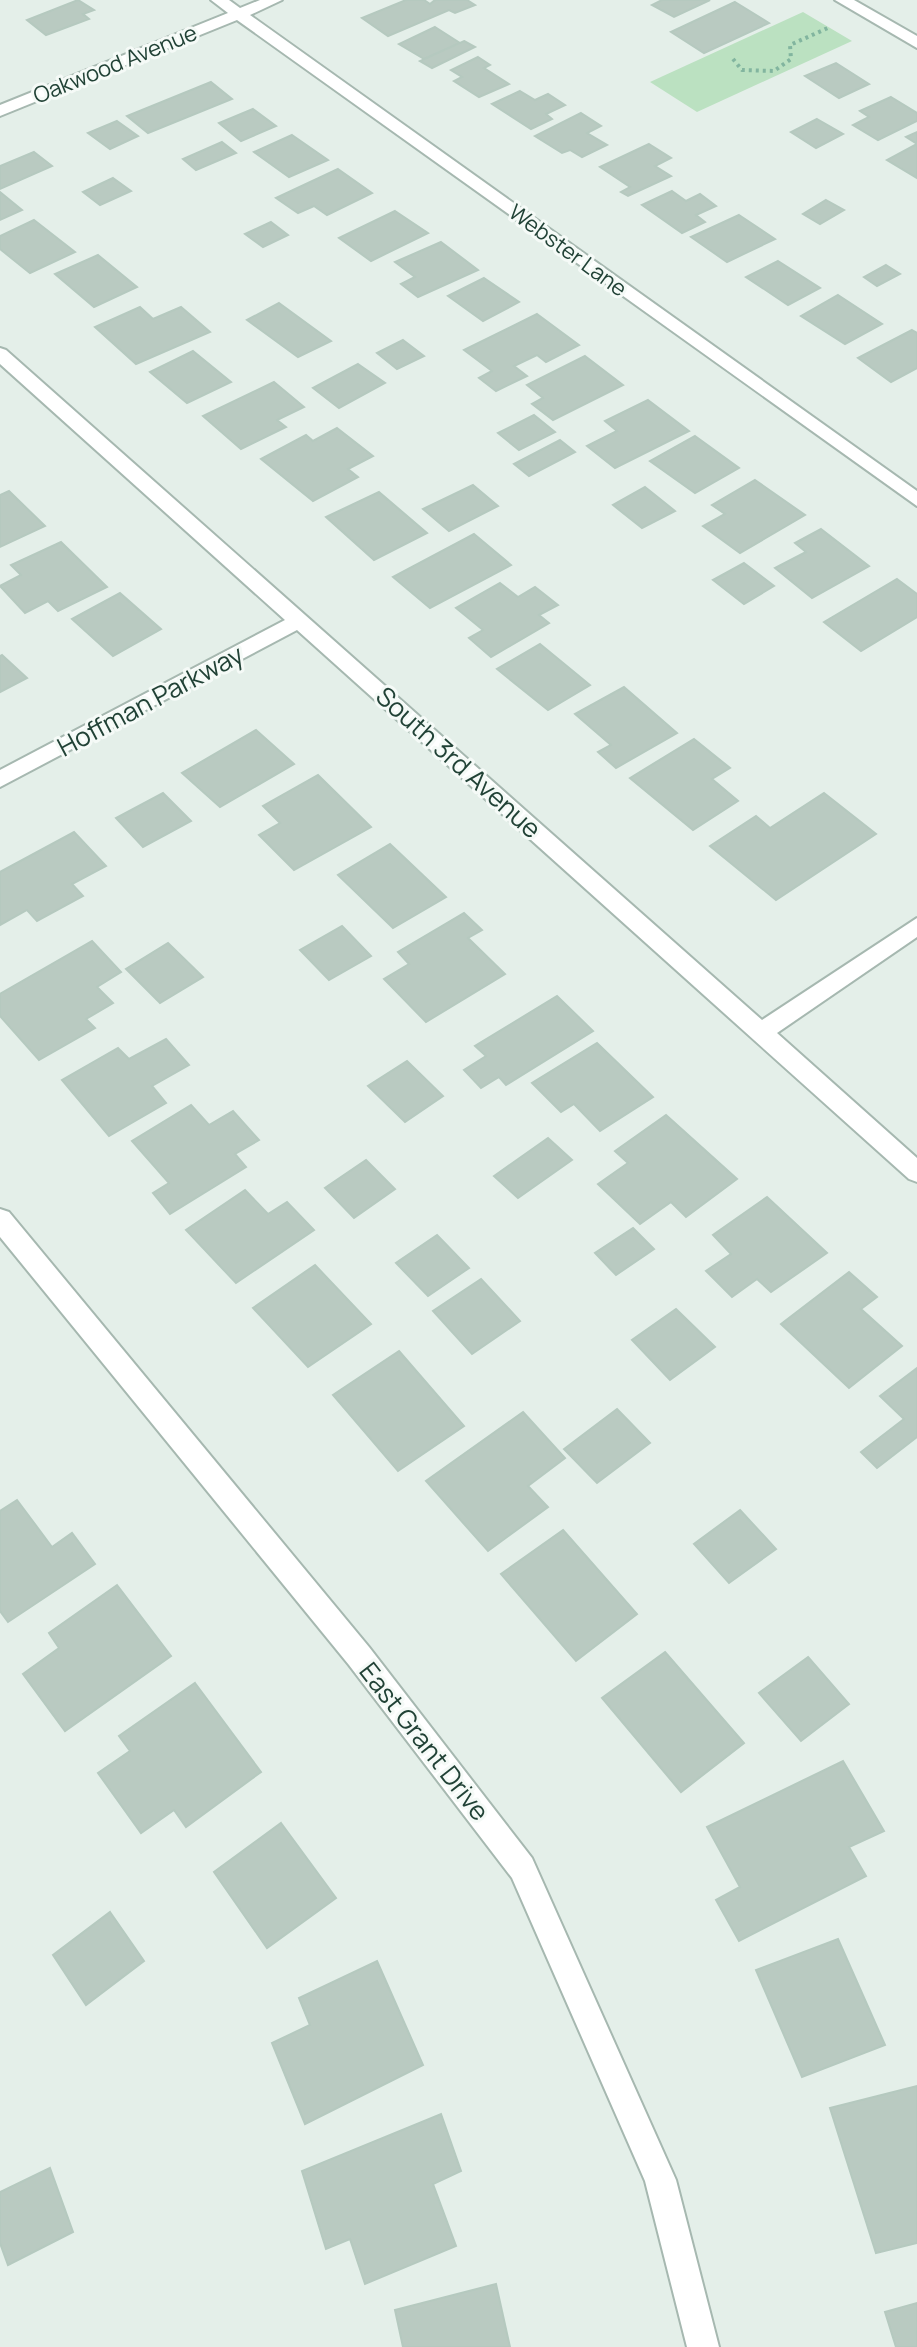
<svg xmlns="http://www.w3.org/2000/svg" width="917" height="2347" font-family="Manrope,sans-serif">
  <rect width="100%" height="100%" fill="#e4efe9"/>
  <path fill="#bbe1c1" d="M803 12 852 41 697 112 650 82Z"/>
  <g fill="#b9cac1" stroke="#b5c9bf" stroke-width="2">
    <path d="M78 0 94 10 83 14 89 19 46 35 27 20Z"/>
    <path d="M406 0H424L430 4 435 0H467L475 5 455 13 449 10 388 36 362 18Z"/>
    <path d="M662 0H710L674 17 652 5Z"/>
    <path d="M735 2 769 23 704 53 671 32Z"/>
    <path d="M435 27 460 43 424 59 399 44Z"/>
    <path d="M464 41 475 47 432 68 420 61Z"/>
    <path d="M478 57 490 65 484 68 509 84 479 97 454 81 462 77 451 70Z"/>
    <path d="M836 63 869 84 839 98 805 76Z"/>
    <path d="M211 82 232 99 148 133 127 116Z"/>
    <path d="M520 91 535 100 548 94 565 105 546 114 552 119 531 129 492 104Z"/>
    <path d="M891 97 917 113V121L878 140 853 125 869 117 860 111Z"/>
    <path d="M253 109 276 126 241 141 219 123Z"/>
    <path d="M581 113 601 126 587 133 607 145 582 157 570 150 562 153 535 136Z"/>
    <path d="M817 119 843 134 816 148 791 132Z"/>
    <path d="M117 121 138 136 110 149 88 133Z"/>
    <path d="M917 132V178L887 160 917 144 906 137Z"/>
    <path d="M292 135 328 160 289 177 254 152Z"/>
    <path d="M222 142 236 153 196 170 183 159Z"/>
    <path d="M649 144 671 158 655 166 671 176 628 196 621 192 630 187 600 167Z"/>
    <path d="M34 152 52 166 0 189V166Z"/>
    <path d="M338 169 372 193 327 215 314 206 298 213 276 198Z"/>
    <path d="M113 178 131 191 100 205 83 192Z"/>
    <path d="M672 191 686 201 700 194 716 206 696 215 705 222 682 233 642 205Z"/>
    <path d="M0 192 22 210 0 220Z"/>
    <path d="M826 200 844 210 820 224 803 214Z"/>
    <path d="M395 211 428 233 371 261 339 238Z"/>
    <path d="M739 215 775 239 727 262 691 237Z"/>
    <path d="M34 220 75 252 30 273 0 249V236Z"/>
    <path d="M271 222 288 235 263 247 245 234Z"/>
    <path d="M441 242 478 270 418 297 401 284 415 277 395 262Z"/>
    <path d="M98 255 137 287 94 307 55 274Z"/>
    <path d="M778 261 820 288 788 305 746 277Z"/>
    <path d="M886 265 900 274 877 286 864 277Z"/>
    <path d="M484 278 519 302 483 321 448 296Z"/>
    <path d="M838 295 882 324 845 344 801 316Z"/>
    <path d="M279 303 331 341 298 357 247 320Z"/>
    <path d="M140 307 153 319 181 307 210 332 136 364 95 327Z"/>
    <path d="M537 314 579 345 546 362 537 355 514 366 527 376 496 391 479 378 492 371 464 350Z"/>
    <path d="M912 330 917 333V368L891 382 858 358Z"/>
    <path d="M403 340 424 356 397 369 377 353Z"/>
    <path d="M193 351 231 382 187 403 150 372Z"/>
    <path d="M585 356 623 385 553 420 532 404 543 398 527 385Z"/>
    <path d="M358 364 385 383 339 408 313 388Z"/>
    <path d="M274 382 304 407 277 420 286 427 241 449 203 416Z"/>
    <path d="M648 400 689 431 615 468 587 446 617 431 605 421Z"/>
    <path d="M534 415 555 432 519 450 498 433Z"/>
    <path d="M337 428 373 456 348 469 358 477 313 501 261 459 306 435 313 441Z"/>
    <path d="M695 436 739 468 695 493 650 461Z"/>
    <path d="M560 440 575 452 529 476 514 464Z"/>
    <path d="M755 480 805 515 740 553 703 526 725 514 712 505Z"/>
    <path d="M473 485 498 506 449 531 423 509Z"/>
    <path d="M645 487 675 511 642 528 613 505Z"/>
    <path d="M9 491 45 526 0 547V495Z"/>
    <path d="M379 492 427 533 374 560 326 517Z"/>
    <path d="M821 529 869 566 812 598 775 568 806 552 795 543Z"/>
    <path d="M474 534 511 565 430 608 393 577Z"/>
    <path d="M61 542 107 587 58 611 48 601 25 613 0 586 21 575 11 565Z"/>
    <path d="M744 563 774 586 744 604 713 580Z"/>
    <path d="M897 579 917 594V617L861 651 824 622Z"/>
    <path d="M500 583 518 597 535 587 558 605 539 615 549 623 491 657 469 638 483 630 456 608Z"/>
    <path d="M120 593 161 629 113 656 72 619Z"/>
    <path d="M540 644 590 685 548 710 497 669Z"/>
    <path d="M2 655 27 678 0 692V656Z"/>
    <path d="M624 687 677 733 616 768 598 752 611 745 575 714Z"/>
    <path d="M256 730 294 764 220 807 182 773Z"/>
    <path d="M694 739 730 768 712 779 738 801 693 830 630 778Z"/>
    <path d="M318 775 371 827 294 870 259 835 280 823 263 806Z"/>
    <path d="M163 793 191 821 143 847 116 818Z"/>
    <path d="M824 793 876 834 776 900 710 846 756 816 770 828Z"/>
    <path d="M74 832 106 866 72 884 83 896 37 921 27 910 0 925V872Z"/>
    <path d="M390 844 446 897 393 928 338 875Z"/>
    <path d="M464 913 482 930 468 938 505 974 426 1022 384 979 409 964 398 952Z"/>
    <path d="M342 926 371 956 329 980 300 950Z"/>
    <path d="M92 941 121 972 97 987 113 1003 86 1019 95 1028 39 1060 0 1016V994Z"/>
    <path d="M168 943 203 977 160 1003 126 969Z"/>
    <path d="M557 996 593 1031 506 1085 499 1077 481 1088 464 1070 486 1056 475 1046Z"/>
    <path d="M166 1039 189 1065 152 1086 166 1103 109 1136 62 1080 118 1048 129 1059Z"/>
    <path d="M597 1043 653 1097 600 1131 574 1104 561 1112 532 1083Z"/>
    <path d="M407 1061 443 1096 405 1122 368 1086Z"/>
    <path d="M191 1105 209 1125 233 1111 259 1140 235 1154 246 1167 170 1214 153 1193 169 1183 132 1141Z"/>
    <path d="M666 1115 737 1179 686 1217 671 1202 640 1224 598 1184 628 1163 615 1151Z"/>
    <path d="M548 1138 572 1160 518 1198 494 1176Z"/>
    <path d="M366 1160 395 1189 354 1218 325 1188Z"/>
    <path d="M245 1190 268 1214 287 1202 314 1230 236 1283 186 1230Z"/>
    <path d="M767 1197 827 1253 771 1292 757 1279 732 1297 706 1271 731 1254 713 1235Z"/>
    <path d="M633 1228 654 1249 616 1275 595 1253Z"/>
    <path d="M437 1235 469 1268 428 1296 396 1263Z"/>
    <path d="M315 1265 371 1324 308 1367 253 1308Z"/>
    <path d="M849 1272 877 1297 861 1309 902 1346 849 1388 781 1324Z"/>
    <path d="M481 1279 520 1321 472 1354 433 1311Z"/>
    <path d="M676 1309 715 1347 670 1380 632 1340Z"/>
    <path d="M399 1351 464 1426 398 1471 333 1395Z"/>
    <path d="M917 1368V1437L877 1468 861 1452 904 1419 880 1396Z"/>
    <path d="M617 1409 650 1443 597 1483 564 1449Z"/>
    <path d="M523 1412 565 1458 528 1486 548 1507 488 1551 426 1481Z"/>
    <path d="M17 1500 52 1547 72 1533 95 1564 8 1622 0 1611V1511Z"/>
    <path d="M740 1510 776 1549 729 1583 694 1544Z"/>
    <path d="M563 1530 637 1614 576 1661 501 1574Z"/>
    <path d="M117 1585 171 1656 65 1731 23 1674 59 1648 49 1633Z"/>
    <path d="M665 1652 744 1743 681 1792 602 1698Z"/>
    <path d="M808 1657 849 1704 801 1741 759 1693Z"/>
    <path d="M195 1683 261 1772 186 1827 174 1810 141 1833 98 1773 130 1751 119 1736Z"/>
    <path d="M843 1761 884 1831 849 1847 866 1876 739 1941 716 1900 740 1887 707 1827Z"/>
    <path d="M281 1823 336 1898 267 1948 214 1872Z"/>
    <path d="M110 1912 144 1961 86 2005 53 1955Z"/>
    <path d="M838 1939 885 2045 802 2077 756 1970Z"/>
    <path d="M377 1961 423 2065 305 2124 272 2043 310 2025 299 1998Z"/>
    <path d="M917 2086V2243L876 2253 830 2108Z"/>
    <path d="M441 2114 461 2171 433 2184 456 2246 365 2284 350 2239 326 2249 302 2171Z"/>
    <path d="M50 2168 73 2232 8 2265 0 2243V2192Z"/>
    <path d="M496 2284 510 2347H403L395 2310Z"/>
    <path d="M917 2303V2347H896L885 2312Z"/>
  </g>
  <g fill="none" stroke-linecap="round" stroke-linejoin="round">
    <g stroke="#a6b8b0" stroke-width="4">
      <g id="minor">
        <path d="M211 0H229L240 8 260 0H282L250 15 917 491V506L237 20 0 116V105L228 13Z"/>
        <path d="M835 0H854L917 36V48Z"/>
        <path d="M0 348 6 350 762 1020 917 918V937L777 1033 917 1158V1182L909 1179 297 630 0 787V770L285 620 0 364Z"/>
        <path d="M0 1209 9 1212 369 1647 532 1858 676 2180 719 2347H687L645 2181 512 1878 349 1665 0 1237Z"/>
      </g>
    </g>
    <path stroke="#82b59f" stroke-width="4" stroke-dasharray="3 4" stroke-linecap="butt" d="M733 59 742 70 774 71 791 59 790 45 830 27"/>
    <use href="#minor" fill="#fff" fill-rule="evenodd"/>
  </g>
  <g text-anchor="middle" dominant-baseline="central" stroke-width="6" stroke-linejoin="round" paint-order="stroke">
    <g font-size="22" fill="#214236" stroke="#f5faf7">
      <text transform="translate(115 64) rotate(-22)">Oakwood Avenue</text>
      <text transform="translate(568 250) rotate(36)">Webster Lane</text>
    </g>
    <g font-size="26" fill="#214236" stroke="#f5faf7">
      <text transform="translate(150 700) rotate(-28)">Hoffman Parkway</text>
      <text transform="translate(459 762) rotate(42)">South 3rd Avenue</text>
      <text transform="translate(425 1741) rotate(52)">East Grant Drive</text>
    </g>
  </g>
</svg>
